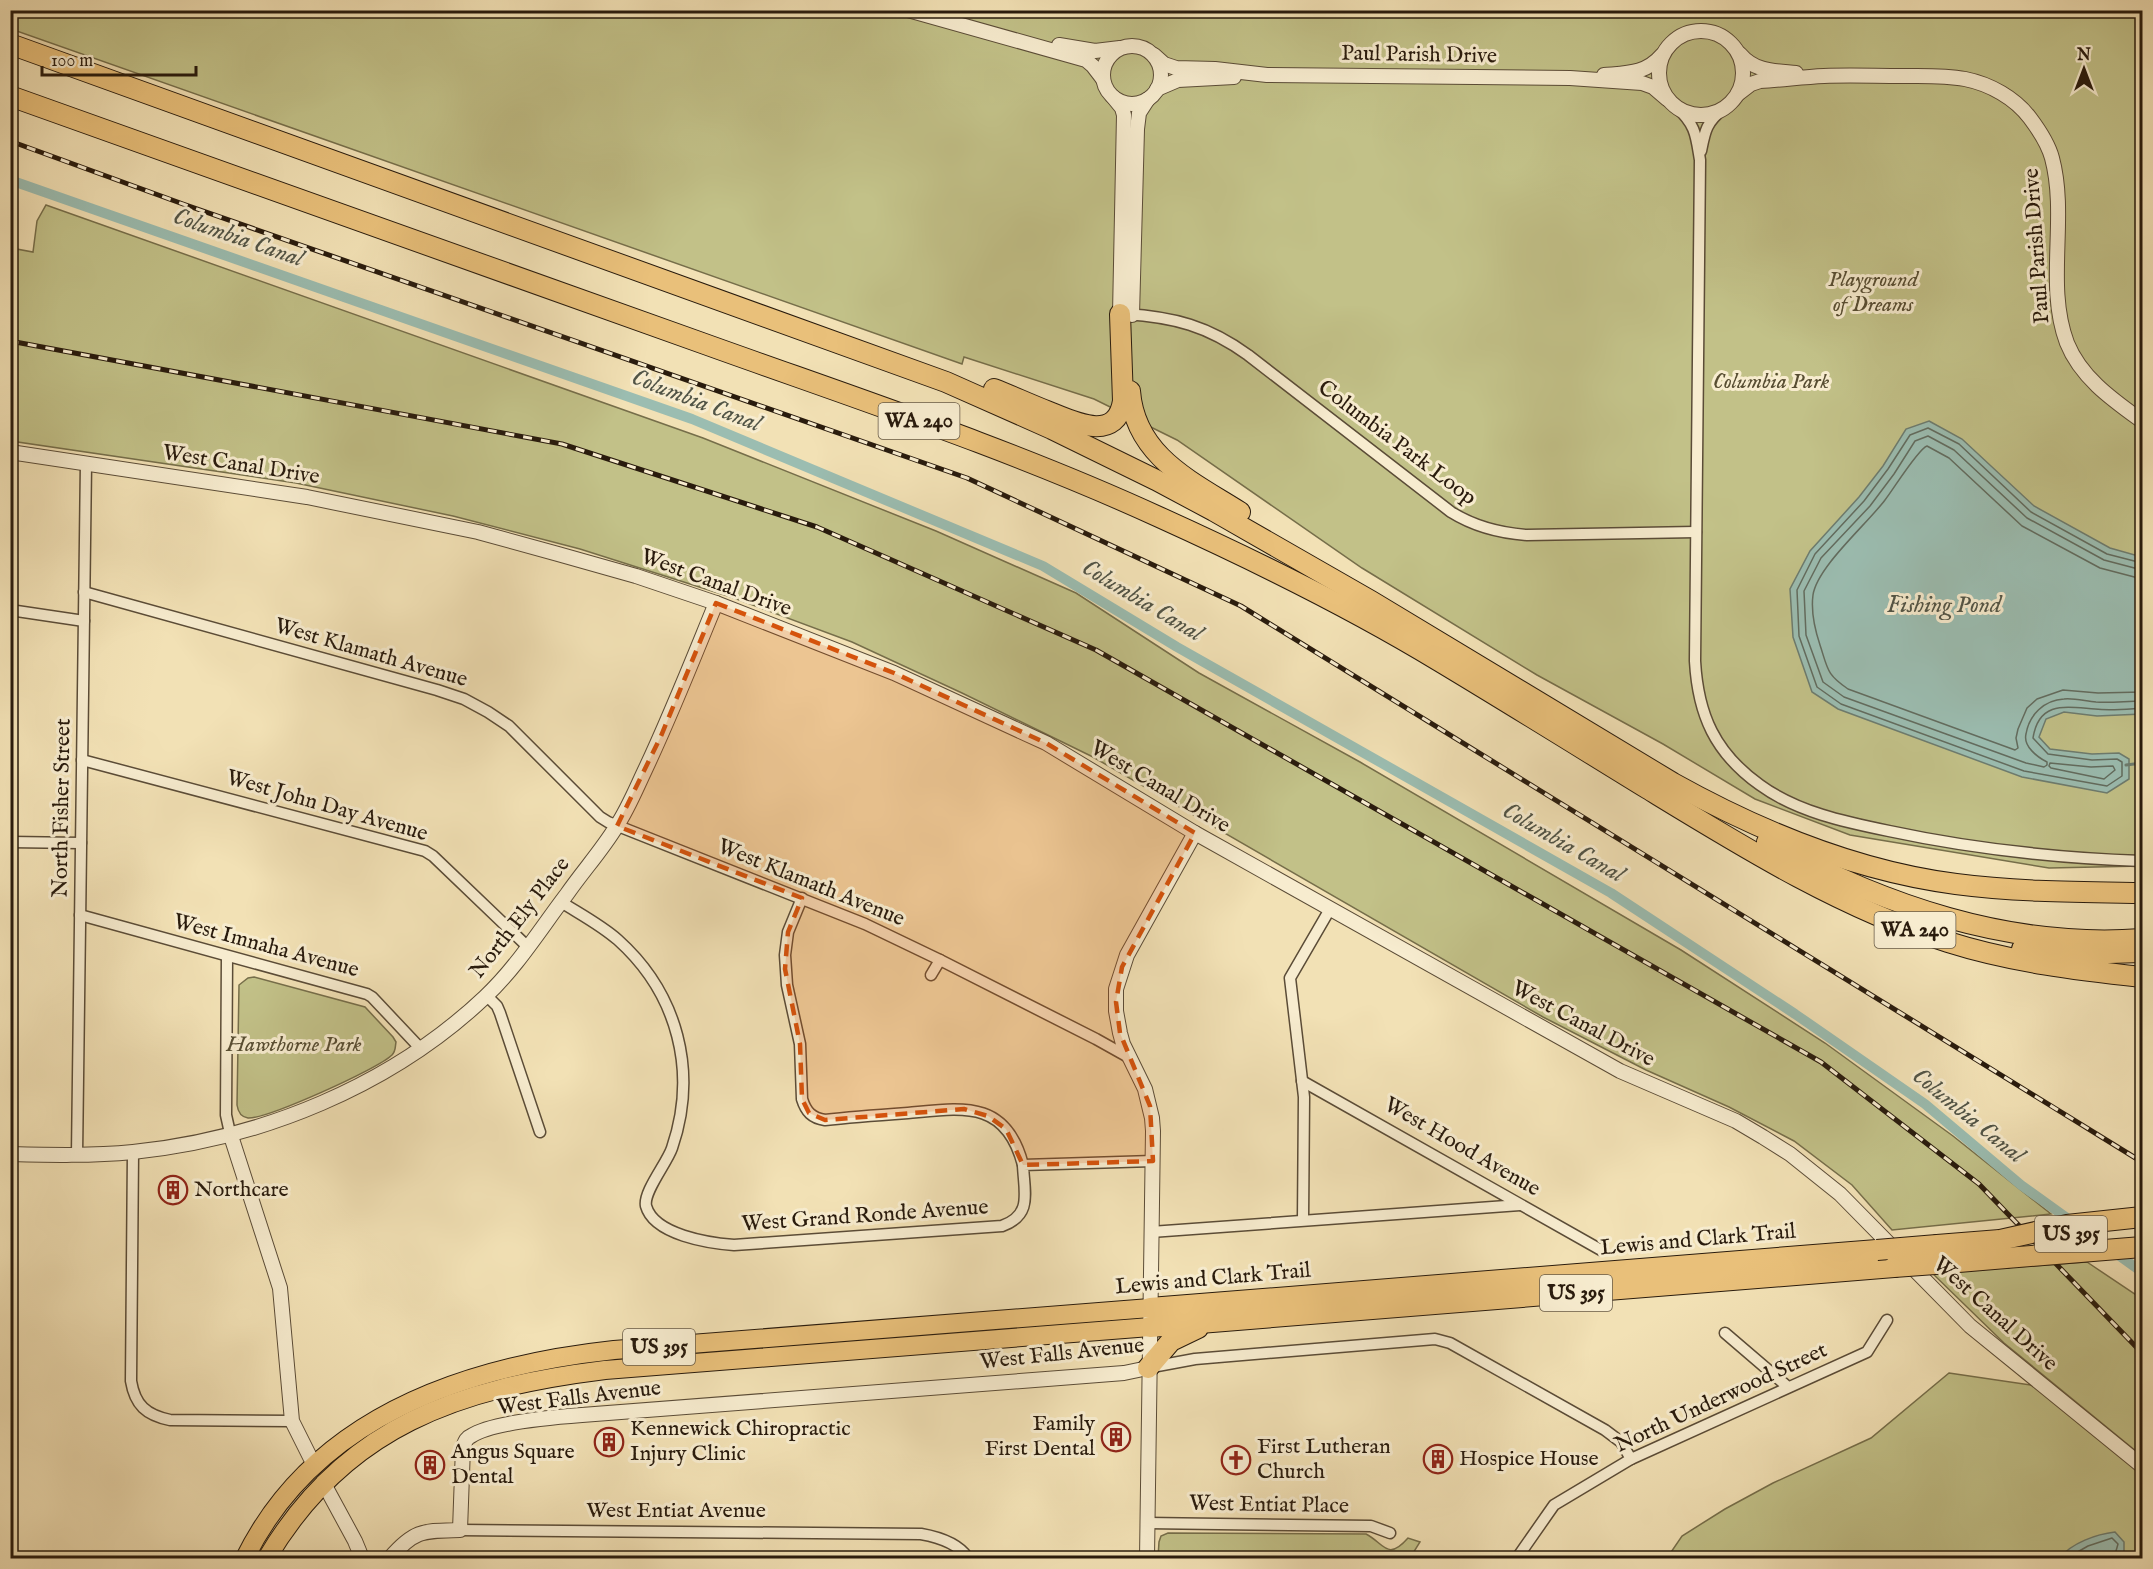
<svg xmlns="http://www.w3.org/2000/svg" width="2153" height="1569" font-family="'IM FELL English',serif">
  <rect width="100%" height="100%" fill="#f2e1b5"/>
  <filter id="stains"><feTurbulence type="fractalNoise" baseFrequency=".00333" numOctaves="4"/><feColorMatrix values="0 0 0 0 .2 0 0 0 0 .09 0 0 0 0 .02 0 0 0 .5 -.17"/></filter>
  <radialGradient id="worn" r=".72"><stop offset=".6" stop-color="#630" stop-opacity="0"/><stop offset="1" stop-color="#630" stop-opacity=".3"/></radialGradient>
  <g fill="#c2c188" stroke="#766e4a" stroke-width="1.5">
    <path d="M10 11H2142V866L2049 868 1850 835 1755 799 1663 744 1537 675 1362 568 1177 440 1094 399 964 357 962 364 11 29Z"/>
    <path d="M46 205 703 438 936 531 1076 593 1199 673 1360 762 1681 950 1825 1043 1953 1136 2051 1214 1892 1230 1852 1185 1794 1141 1729 1107 1646 1070 1543 1017 1093 757 962 693 852 642 734 598 580 549 453 516 296 483 11 441V248L33 252 37 221Z"/>
    <path d="M254 977 365 1007 393 1037 396 1042C395 1047 396 1051 392 1055 378 1069 267 1119 248 1118 241 1117 238 1112 237 1105L239 985 248 978Z"/>
    <path d="M2087 1262 2142 1299V1456L2004 1343 1932 1273Z"/>
    <path d="M1949 1373 2038 1386 2142 1475V1558H1667L1682 1536 1725 1509 1773 1483 1871 1438Z"/>
    <path d="M1168 1533 1366 1534C1384 1543 1387 1562 1408 1538L1420 1542 1410 1558H1158L1159 1542 1161 1536Z"/>
  </g>
  <g fill="#9bbdb1" stroke="#6d7c6f" stroke-width="1.5">
    <path d="M1929 421 1962 439 2034 506 2110 548 2142 557V714L2097 716 2064 712 2046 719 2039 737 2050 749 2092 754 2119 753 2129 759V779L2107 793 2022 777 1838 709 1812 692 1793 637 1790 589 1810 551 1859 497 1883 466 1906 429Z"/>
    <path d="M2115 1532 2124 1542V1551L2118 1558H2060C2071 1543 2097 1534 2115 1532Z"/>
  </g>
  <g fill="none" stroke-linecap="round" stroke-linejoin="round">
    <g stroke="#626c5f" stroke-width="1.5">
      <path d="M2142 563 2107 554 2031 512 1959 444 1928 428 1910 435 1888 469 1864 501 1815 554 1797 590 1799 636 1817 687 1841 704 2024 771 2107 786 2122 776V762L2117 759 2092 760 2048 754 2033 738C2039 700 2067 707 2095 709 2111 711 2127 709 2142 708"/>
      <path d="M2142 570 2104 560 2027 518 1954 450 1928 436 1915 441 1894 474 1870 506 1821 558 1804 591 1806 635 1823 682 1844 697 2026 763 2044 767 2047 765V762C2037 757 2023 746 2026 734 2029 715 2044 700 2064 699 2074 698 2085 701 2096 702 2111 703 2127 701 2142 701"/>
      <path d="M2142 579 2100 568 2022 526 1949 458 1927 446C1918 449 1893 490 1885 500 1867 524 1817 567 1813 595 1811 610 1815 630 1820 645 1828 669 1826 674 1848 689L2015 750 2018 748 2016 738 2018 729 2027 708 2037 699 2063 690 2098 693 2142 692"/>
      <path d="M2050 763 2091 767 2113 766 2115 770 2104 779 2051 768 2049 766Z"/>
      <path d="M2067 1558 2088 1546 2112 1538 2118 1544 2114 1558"/>
    </g>
    <path stroke="#6d7c6f" stroke-width="3" d="M2126 765 2142 763"/>
    <path stroke="#9bbdb1" stroke-width="10" d="M10 180 692 419 1043 566 1177 647 1611 893 1795 1014 1925 1104 2021 1185 2142 1272"/>
    <g stroke="#5b4c37" stroke-width="13">
      <g id="minor">
        <path d="M1677 108C1696 125 1696 136 1700 160L1695 661C1698 715 1715 753 1760 785 1797 812 1845 822 1889 831 1973 849 2057 858 2142 861"/>
        <path d="M1701 151C1705 131 1706 123 1723 109"/>
        <path d="M1125 314C1174 317 1208 326 1248 355L1451 512C1475 527 1499 533 1527 535L1696 532"/>
        <path d="M84 592 437 690 464 699 488 712 509 726 600 817 608 822 865 924 940 960 1096 1039 1130 1058"/>
        <path d="M10 610 84 621"/>
        <path d="M82 760 425 851 433 856 528 947"/>
        <path d="M10 842 81 843"/>
        <path d="M802 898 788 932 785 955 787 985 800 1044 802 1099C806 1112 812 1118 825 1120 852 1117 880 1115 908 1113 962 1108 1006 1099 1023 1165"/>
        <path d="M561 902C580 914 601 925 618 940 678 994 698 1072 672 1148 667 1163 643 1192 646 1206 654 1235 709 1243 734 1245L1002 1226C1033 1215 1024 1192 1023 1165L1153 1161"/>
        <path d="M80 915 367 994 372 997 421 1049"/>
        <path d="M227 957 226 1115 230 1133"/>
        <path d="M931 975 940 960"/>
        <path d="M487 996 497 1006 500 1013 540 1132"/>
        <path d="M1302 1081 1601 1250"/>
        <path d="M133 1152 131 1381C135 1405 146 1415 170 1420L292 1421"/>
        <path d="M77 1155 86 463"/>
        <path d="M1303 1220 1304 1097 1290 978 1330 909"/>
        <path d="M1151 1232 1520 1205"/>
        <path d="M1725 1333 1788 1387"/>
        <path d="M1152 1367 1195 1359 1435 1339 1450 1343 1605 1430 1621 1442 1631 1459"/>
        <path d="M1147 1523 1371 1526 1390 1533"/>
        <path d="M460 1530 921 1534C938 1537 958 1543 968 1558"/>
        <path d="M1517 1558 1554 1505 1631 1459 1867 1352 1887 1320"/>
      </g>
    </g>
    <g stroke="#5b4c37" stroke-width="16">
      <g id="tertiary">
        <path d="M908 10 1086 60 1093 66 1103 79"/>
        <circle cx="1701" cy="73" r="42"/>
        <path d="M1059 45 1095 51 1120 48"/>
        <circle cx="1132" cy="75" r="29"/>
        <path d="M1740 54C1755 72 1775 71 1796 73"/>
        <path d="M1154 55 1164 64 1176 68 1215 69 1267 75 1570 78 1642 83 1653 87 1667 99"/>
        <path d="M1604 75C1627 73 1646 74 1662 55"/>
        <path d="M1157 89 1178 80 1234 77"/>
        <path d="M1738 94 1751 84 1760 81C1781 80 1802 77 1824 76 1849 75 1875 76 1901 76 1922 76 1944 75 1965 79 1990 84 2015 98 2030 118 2039 130 2048 143 2052 158 2068 218 2045 285 2067 343 2081 378 2113 400 2142 421"/>
        <path d="M1113 97 1122 108 1124 115 1120 314"/>
        <path d="M1132 315 1137 129 1139 113 1148 99"/>
        <path d="M10 452 307 497 478 532 558 554 636 576 716 603 894 673 1046 743 1195 833 1620 1071 1736 1121 1763 1137 1790 1154 1840 1194 1970 1326 2142 1466"/>
        <path d="M230 1133 280 1288 292 1421 314 1465"/>
        <path d="M10 1154C51 1155 92 1156 133 1152 261 1139 391 1086 485 997 517 967 541 928 567 894 583 871 602 850 616 827 628 809 636 789 645 770 671 715 693 659 716 603"/>
        <path d="M323 1482 355 1541 362 1558"/>
        <path d="M390 1558C415 1529 424 1531 460 1530L463 1447C465 1442 466 1438 471 1436 492 1422 555 1417 582 1415L1124 1373 1148 1368"/>
        <path d="M1147 1558 1153 1131 1152 1118 1145 1089 1123 1044 1120 1033 1116 1011V989L1127 955 1195 833"/>
      </g>
    </g>
    <g stroke="#291b0d" stroke-width="20">
      <g id="trunk">
        <path d="M245 1558C315 1416 466 1366 614 1350L1150 1308"/>
        <path d="M267 1558C345 1426 459 1388 605 1370L1150 1327"/>
      </g>
    </g>
    <g stroke="#291b0d" stroke-width="22">
      <g id="motorway">
        <path d="M10 44 946 382 1052 429 1156 480 1214 511 1371 601 1673 783C1761 832 1855 871 1956 884 2017 892 2080 892 2142 893"/>
        <path d="M10 96C241 178 472 260 702 343 855 398 1011 449 1159 517 1254 560 1350 607 1439 661 1509 703 1578 746 1648 789 1743 847 1841 908 1948 942 2011 962 2077 970 2142 977"/>
        <path d="M994 389C1012 396 1029 404 1047 411 1072 421 1116 444 1123 401L1120 314"/>
        <path d="M1130 391C1135 456 1191 481 1240 512"/>
        <path d="M1767 842C1883 905 2009 949 2142 939"/>
        <path d="M2022 949 2076 954 2142 952"/>
        <path d="M1937 1245 2000 1240"/>
        <path d="M1935 1264 2006 1258"/>
        <path d="M1150 1308 1877 1250"/>
        <path d="M1150 1327 1894 1267"/>
        <path d="M1148 1368 1171 1341 1198 1328"/>
      </g>
    </g>
    <use href="#minor" stroke="#f7eccf" stroke-width="10"/>
    <use href="#tertiary" stroke="#f7eccf" stroke-width="14"/>
    <use href="#trunk" stroke="#e9c07a" stroke-width="18"/>
    <use href="#motorway" stroke="#e9c07a" stroke-width="20"/>
    <g stroke="#291b0d" stroke-width="5">
      <g id="rail">
        <path d="M10 141 183 204 967 478 1241 606 2142 1162"/>
        <path d="M10 341 562 444 817 527 1096 650 1821 1062 1979 1184 2142 1353"/>
      </g>
    </g>
    <use href="#rail" stroke="#f7eccf" stroke-width="3" stroke-dasharray="9" stroke-linecap="butt"/>
    <g stroke="#291b0d" stroke-width="22" stroke-linecap="butt">
      <g id="motorway-bridge">
        <path d="M2000 1240 2067 1225 2142 1217"/>
        <path d="M1877 1250 1937 1245"/>
        <path d="M2006 1258 2142 1247"/>
        <path d="M1894 1267 1935 1264"/>
      </g>
    </g>
    <use href="#motorway-bridge" stroke="#e9c07a" stroke-width="20"/>
  </g>
  <path fill="#d5530c" fill-opacity="0.2" stroke="#d5530c" stroke-width="4.5" stroke-dasharray="12 8" stroke-linejoin="round" d="M716 603 894 673 1046 743 1195 833 1122 967 1116 1002 1120 1033 1150 1106 1153 1161 1023 1165 1006 1129 988 1116 964 1109 825 1120 809 1113 802 1099 800 1044 785 969 788 932 802 898 617 826 661 736Z"/>
  <defs>
    <g id="building-ring" transform="scale(1.5)"><circle r="9.5" fill="#f7eccf" stroke="#8f2418" stroke-width="1.5"/><path d="M-4-6H4V6H1V3H-1V6H-4ZM-2.5-4.3h1.7v1.8h-1.7ZM.8-4.3h1.7v1.8H.8ZM-2.5-1h1.7V.8h-1.7ZM.8-1h1.7V.8H.8Z" fill="#8f2418"/></g>
    <g id="church-ring" transform="scale(1.5)"><circle r="9.5" fill="#f7eccf" stroke="#8f2418" stroke-width="1.5"/><path d="M-1.2-6h2.4v3.5h3.3v2.4h-3.3V6h-2.4V-.1h-3.3v-2.4h3.3Z" fill="#8f2418"/></g>
  </defs>
  <g fill-rule="evenodd">
    <use href="#building-ring" x="173" y="1190"/>
    <use href="#building-ring" x="1116" y="1437"/>
    <use href="#building-ring" x="609" y="1442"/>
    <use href="#building-ring" x="1438" y="1459"/>
    <use href="#church-ring" x="1236" y="1460"/>
    <use href="#building-ring" x="430" y="1465"/>
  </g>
  <g text-anchor="middle" dominant-baseline="central" stroke-width="6" stroke-linejoin="round" paint-order="stroke">
    <g fill="#f7eccf" stroke="#675a47" stroke-width="1.5">
      <rect x="878.5" y="403" width="81" height="36" rx="4.5"/>
      <rect x="1874.5" y="912" width="81" height="36" rx="4.5"/>
      <rect x="2035" y="1216" width="72" height="36" rx="4.5"/>
      <rect x="1540" y="1275" width="72" height="36" rx="4.5"/>
      <rect x="623" y="1329" width="72" height="36" rx="4.5"/>
    </g>
    <g font-size="21" font-weight="bold" fill="#291b0d">
      <text x="919" y="421">WA 240</text>
      <text x="1915" y="930">WA 240</text>
      <text x="2071" y="1234">US 395</text>
      <text x="1576" y="1293">US 395</text>
      <text x="659" y="1347">US 395</text>
    </g>
    <g font-size="22" fill="#291b0d" stroke="#f7eccf">
      <text transform="translate(1419 55) rotate(1)">Paul Parish Drive</text>
      <text transform="translate(2037 246) rotate(-94)">Paul Parish Drive</text>
      <text transform="translate(1397 443) rotate(37)">Columbia Park Loop</text>
      <text transform="translate(241 465) rotate(9)">West Canal Drive</text>
      <text transform="translate(716 583) rotate(20)">West Canal Drive</text>
      <text transform="translate(371 653) rotate(16)">West Klamath Avenue</text>
      <text transform="translate(1160 787) rotate(31)">West Canal Drive</text>
      <text transform="translate(327 806) rotate(16)">West John Day Avenue</text>
      <text transform="translate(62 808) rotate(-89)">North Fisher Street</text>
      <text transform="translate(811 883) rotate(22)">West Klamath Avenue</text>
      <text transform="translate(520 918) rotate(-52)">North Ely Place</text>
      <text transform="translate(266 946) rotate(15)">West Imnaha Avenue</text>
      <text transform="translate(1583 1024) rotate(28)">West Canal Drive</text>
      <text transform="translate(1462 1147) rotate(30)">West Hood Avenue</text>
      <text transform="translate(865 1216) rotate(-4)">West Grand Ronde Avenue</text>
      <text transform="translate(1698 1240) rotate(-5)">Lewis and Clark Trail</text>
      <text transform="translate(1213 1279) rotate(-5)">Lewis and Clark Trail</text>
      <text transform="translate(1995 1314) rotate(42)">West Canal Drive</text>
      <text transform="translate(1062 1354) rotate(-6)">West Falls Avenue</text>
      <text transform="translate(579 1398) rotate(-7)">West Falls Avenue</text>
      <text transform="translate(1721 1398) rotate(-25)">North Underwood Street</text>
      <text transform="translate(1269 1505) rotate(1)">West Entiat Place</text>
      <text x="676" y="1511">West Entiat Avenue</text>
    </g>
    <g font-size="22" font-style="italic" fill="#574d32" stroke="#f7eccf">
      <text x="1873" y="280">Playground<tspan x="1873" dy="25">of Dreams</tspan></text>
      <text x="1771" y="382">Columbia Park</text>
      <text x="294" y="1045">Hawthorne Park</text>
    </g>
    <g font-size="22" fill="#291b0d" stroke="#f7eccf" text-anchor="start">
      <text x="194" y="1190">Northcare</text>
      <text x="1095" y="1424" text-anchor="end">Family<tspan x="1095" dy="25">First Dental</tspan></text>
      <text x="630" y="1429">Kennewick Chiropractic<tspan x="630" dy="25">Injury Clinic</tspan></text>
      <text x="1257" y="1447">First Lutheran<tspan x="1257" dy="25">Church</tspan></text>
      <text x="451" y="1452">Angus Square<tspan x="451" dy="25">Dental</tspan></text>
      <text x="1459" y="1459">Hospice House</text>
    </g>
    <g font-size="24" font-style="italic" fill="#515446" stroke="#f7eccf">
      <text transform="translate(238 238) rotate(19)">Columbia Canal</text>
      <text transform="translate(696 401) rotate(21)">Columbia Canal</text>
      <text transform="translate(1142 601) rotate(31)">Columbia Canal</text>
      <text x="1944" y="605">Fishing Pond</text>
      <text transform="translate(1563 843) rotate(30)">Columbia Canal</text>
      <text transform="translate(1968 1116) rotate(39)">Columbia Canal</text>
    </g>
  </g>
  <rect width="2153" height="1569" fill="none" stroke="#f2e1b5" stroke-width="36"/>
  <rect x="12" y="12" width="2129" height="1545" fill="none" stroke="#291b0d" stroke-width="3"/>
  <rect x="18" y="18" width="2117" height="1533" fill="none" stroke="#291b0d" stroke-width="1.5"/>
  <g transform="translate(2084 69)" stroke="#f7eccf" stroke-width="4.5" paint-order="stroke">
  <path d="M0-4.5L10 22L0 15L-10 22Z" fill="#291b0d"/>
  <text y="-9" font-size="16" font-weight="bold" text-anchor="middle" fill="#291b0d">N</text>
  </g>
  <path d="M42 66v9h154v-9" fill="none" stroke="#291b0d" stroke-width="3"/>
  <text x="51" y="66" font-size="18" fill="#291b0d" stroke="#f7eccf" stroke-width="4.5" paint-order="stroke">100 m</text>
  <rect width="100%" height="100%" filter="url(#stains)"/>
  <rect width="100%" height="100%" fill="url(#worn)"/>
</svg>
